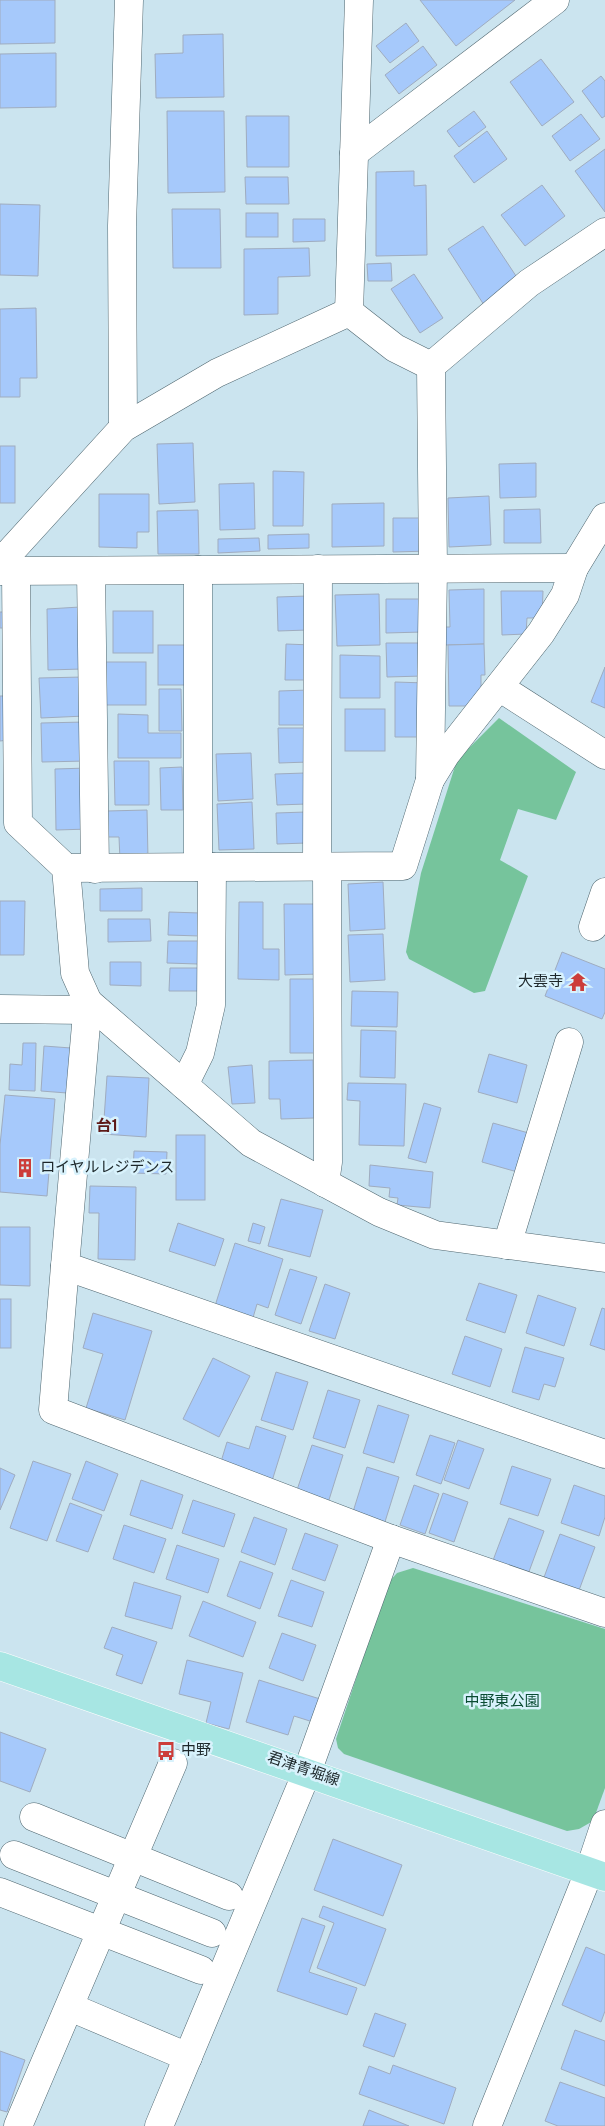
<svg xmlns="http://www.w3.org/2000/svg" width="605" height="2126" font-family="Overpass,'Noto Sans JP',sans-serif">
  <rect width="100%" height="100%" fill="#cbe4ef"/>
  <g fill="#76c49c">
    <path d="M499 718 576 772 556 820 518 809 500 860 528 876 485 991 474 993 409 959 406 952 421 873 457 760Z"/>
    <path d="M413 1568 605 1629V1788L593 1821 579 1829 567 1831 344 1754 338 1748 336 1739 388 1583 397 1573Z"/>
  </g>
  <g fill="#a6c9fb" stroke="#9facbf">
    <path d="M0 0H55V43L0 44Z"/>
    <path d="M420 0H515L456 46Z"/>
    <path d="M406 23 419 41 390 63 376 46Z"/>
    <path d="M223 34 224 97 156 98 155 54 183 53V35Z"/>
    <path d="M423 46 437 65 399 94 385 75Z"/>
    <path d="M56 53V107L0 108V54Z"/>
    <path d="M541 59 574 102 542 126 510 82Z"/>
    <path d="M601 76 605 81V116L602 118 582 91Z"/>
    <path d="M167 111H224L225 192 168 193Z"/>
    <path d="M474 111 486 127 459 147 447 131Z"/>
    <path d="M581 114 600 139 570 161 552 136Z"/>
    <path d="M246 116H289V167H247Z"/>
    <path d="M487 131 507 159 474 183 454 156Z"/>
    <path d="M605 149V212L575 171Z"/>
    <path d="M414 171V186L426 185 427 255 376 256V172Z"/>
    <path d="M245 177H288L289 204H246Z"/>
    <path d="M542 185 565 216 525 246 501 215Z"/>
    <path d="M0 204 40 205 38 276 0 275Z"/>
    <path d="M172 209H220L221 268H173Z"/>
    <rect x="246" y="213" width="32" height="24"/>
    <path d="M293 219H325V241L293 242Z"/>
    <path d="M483 226 520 282 484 305 448 249Z"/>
    <path d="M309 248 310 276 278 277V314L244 315V249Z"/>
    <path d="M391 263 392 281H368L367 264Z"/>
    <path d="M414 274 443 318 420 333 391 289Z"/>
    <path d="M36 308 37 378H20V397H0V309Z"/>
    <path d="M193 443 195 502 159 504 157 444Z"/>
    <rect x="0" y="446" width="15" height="57"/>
    <path d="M536 463V497L500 498 499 464Z"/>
    <path d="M273 471 304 472 303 526H273Z"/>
    <path d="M254 483 255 529 220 530 219 484Z"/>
    <path d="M99 494H149V532H137V548L99 547Z"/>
    <path d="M489 496 491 545 449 547 448 498Z"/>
    <path d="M384 503V546L332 547V504Z"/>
    <path d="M540 509 541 543H504V510Z"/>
    <path d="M198 510 199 554H158L157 511Z"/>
    <path d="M393 518H429L430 551 393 552Z"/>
    <path d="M309 534V548L268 549V535Z"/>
    <path d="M259 538 260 551 218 553V539Z"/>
    <path d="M484 589V644L444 645V627H450L449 590Z"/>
    <path d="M501 591H543L542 618H527L526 634 502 635Z"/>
    <path d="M379 594 380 645 337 646 335 595Z"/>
    <path d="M307 596 308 630 278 631 277 597Z"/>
    <path d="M386 599H423V632L386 633Z"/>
    <path d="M80 607 82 669 48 670 47 609Z"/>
    <rect x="113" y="611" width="40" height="42"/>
    <rect x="0" y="612" width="10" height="16"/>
    <path d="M386 643H423V676L387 677Z"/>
    <path d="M286 644 312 645 310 680H285Z"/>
    <path d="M484 644 485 675H481V695L469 706H449L448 645Z"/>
    <rect x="158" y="645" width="27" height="40"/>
    <path d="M340 655 380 656V698H340Z"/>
    <rect x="106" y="662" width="40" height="43"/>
    <path d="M605 667V708L591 702Z"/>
    <path d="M83 677 85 716 41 718 39 678Z"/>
    <path d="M395 682 426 683 425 737H395Z"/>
    <path d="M159 689H181L182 731H159Z"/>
    <path d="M309 690V725H279V691Z"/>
    <path d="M0 696H8L9 740 0 741Z"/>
    <rect x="345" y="709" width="40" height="42"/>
    <path d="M118 714 148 715V733H181V758H118Z"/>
    <path d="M85 722 86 761 42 762 41 723Z"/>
    <path d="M278 728H308L309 762 279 763Z"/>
    <path d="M251 753 253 799 218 801 216 754Z"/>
    <path d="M114 761H149V805H115Z"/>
    <path d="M182 767 183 810H161L160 768Z"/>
    <path d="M88 768 90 829 56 830 55 769Z"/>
    <path d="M305 773 307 804 277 805 275 774Z"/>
    <path d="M252 802 254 849 219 850 217 804Z"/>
    <path d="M147 810 148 859 120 860 119 837H108L107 811Z"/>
    <path d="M306 812 307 843 277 844 276 813Z"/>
    <path d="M383 882 385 929 350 931 348 884Z"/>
    <path d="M142 888V911H100V889Z"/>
    <path d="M0 901H25L24 955H0Z"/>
    <path d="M239 902H263V949H279V980L238 979Z"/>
    <path d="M284 904H318L319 974 285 975Z"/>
    <path d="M169 912 200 913V936L168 935Z"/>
    <path d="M108 919H150L151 941 108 942Z"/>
    <path d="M383 934 385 980 350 982 348 935Z"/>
    <path d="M168 941H199L198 964 167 963Z"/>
    <path d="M562 952 605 969V1012L602 1019 545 996Z"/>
    <path d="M110 962H141V986L110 985Z"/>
    <path d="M170 968H201V991H169Z"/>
    <path d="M290 979H318L319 1053H290Z"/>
    <path d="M352 991 398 992 397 1027 351 1026Z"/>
    <path d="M361 1030 396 1031 395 1078 360 1077Z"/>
    <path d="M23 1043H36L35 1091 9 1090 10 1064 22 1065Z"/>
    <path d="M44 1046 71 1048 67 1093 41 1091Z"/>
    <path d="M489 1054 527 1065 517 1103 478 1092Z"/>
    <path d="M313 1060 314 1118 281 1119 280 1099H269V1061Z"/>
    <path d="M252 1065 255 1103 232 1104 228 1067Z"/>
    <path d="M107 1076 149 1078 146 1137 103 1134Z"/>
    <path d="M348 1083 406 1084 404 1146 359 1145 360 1101 347 1100Z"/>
    <path d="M5 1095 55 1099 47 1196 0 1192V1145Z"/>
    <path d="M424 1103 441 1108 426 1163 408 1158Z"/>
    <path d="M493 1123 532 1134 521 1173 482 1162Z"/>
    <rect x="176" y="1135" width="29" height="65"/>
    <path d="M134 1151 167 1152 166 1174 133 1173Z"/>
    <path d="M370 1165 433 1172 430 1208 397 1205 398 1198 389 1197 390 1188 369 1186Z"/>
    <path d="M90 1186 136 1187 135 1260 98 1259 99 1213H89Z"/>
    <path d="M281 1199 323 1210 310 1257 268 1246Z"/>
    <path d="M178 1223 224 1239 215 1266 169 1251Z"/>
    <path d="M253 1223 265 1227 260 1244 248 1241Z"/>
    <path d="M0 1227H30V1286L0 1285Z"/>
    <path d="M235 1243 283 1259 268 1308 257 1304 252 1321 214 1309Z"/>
    <path d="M290 1269 317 1277 301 1324 275 1315Z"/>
    <path d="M479 1283 517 1295 505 1333 466 1320Z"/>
    <path d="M325 1284 350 1293 335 1339 309 1331Z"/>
    <path d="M538 1295 576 1308 564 1346 526 1333Z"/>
    <rect x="0" y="1299" width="11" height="49"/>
    <path d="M602 1308 605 1309V1350L590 1345Z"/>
    <path d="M93 1313 152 1331 125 1420 86 1408 103 1354 83 1348Z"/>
    <path d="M465 1336 502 1349 490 1387 452 1374Z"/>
    <path d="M525 1347 564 1358 555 1387 544 1384 539 1400 512 1392Z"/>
    <path d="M213 1358 250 1376 219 1437 183 1419Z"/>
    <path d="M276 1372 308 1382 293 1430 261 1420Z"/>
    <path d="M328 1390 360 1400 345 1448 313 1438Z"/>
    <path d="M378 1405 409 1415 394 1463 363 1453Z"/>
    <path d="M256 1426 286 1436 272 1481 220 1465 227 1442 249 1449Z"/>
    <path d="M430 1435 455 1443 441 1484 416 1475Z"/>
    <path d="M458 1440 484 1449 469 1489 444 1480Z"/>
    <path d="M312 1445 343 1455 328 1503 296 1493Z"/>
    <path d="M33 1461 71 1474 47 1541 10 1528Z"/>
    <path d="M86 1461 118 1474 104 1511 72 1499Z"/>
    <path d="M512 1466 551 1479 538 1516 500 1504Z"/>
    <path d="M367 1467 399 1477 384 1525 352 1515Z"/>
    <path d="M0 1468 15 1475 0 1510Z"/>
    <path d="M141 1480 183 1495 172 1529 130 1515Z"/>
    <path d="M414 1485 439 1494 425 1534 400 1525Z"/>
    <path d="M574 1485 605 1496V1517L599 1536 561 1523Z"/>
    <path d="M443 1493 468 1502 454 1542 429 1533Z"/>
    <path d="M193 1500 235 1514 224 1547 182 1533Z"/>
    <path d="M70 1503 102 1515 88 1552 56 1541Z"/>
    <path d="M254 1517 287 1529 275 1565 241 1552Z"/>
    <path d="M509 1518 544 1531 527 1577 492 1563Z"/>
    <path d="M124 1525 166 1539 154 1573 113 1559Z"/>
    <path d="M305 1533 338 1545 325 1581 292 1569Z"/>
    <path d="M560 1534 595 1547 578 1593 543 1580Z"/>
    <path d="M177 1545 219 1559 208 1593 166 1579Z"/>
    <path d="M240 1561 273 1573 260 1609 227 1596Z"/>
    <path d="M291 1580 324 1592 312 1627 278 1616Z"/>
    <path d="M134 1582 181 1596 172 1629 125 1616Z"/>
    <path d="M203 1601 256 1622 243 1657 189 1636Z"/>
    <path d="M112 1627 157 1642 142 1684 116 1675 123 1655 104 1648Z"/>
    <path d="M282 1633 316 1645 303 1681 269 1668Z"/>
    <path d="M187 1660 243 1673 229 1729 206 1723 211 1702 179 1694Z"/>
    <path d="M259 1680 320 1699 313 1722 294 1716 288 1735 246 1722Z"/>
    <path d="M0 1732 46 1749 30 1792 0 1781Z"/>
    <path d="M333 1839 402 1865 383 1916 314 1890Z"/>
    <path d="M323 1906 386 1929 365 1986 317 1968 334 1923 319 1917Z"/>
    <path d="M302 1918 325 1926 309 1972 357 1988 347 2015 277 1991Z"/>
    <path d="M586 1947 605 1955V2011L601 2022 562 2005Z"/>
    <path d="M375 2013 406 2024 394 2057 363 2046Z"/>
    <path d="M575 2030 605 2041V2086L561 2069Z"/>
    <path d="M0 2051 25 2060 7 2112 0 2110Z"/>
    <path d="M393 2065 456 2088 444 2124 359 2094 369 2066 390 2074Z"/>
    <path d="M560 2082 605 2098V2126H558L545 2121Z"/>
    <path d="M369 2110 409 2126H363Z"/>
  </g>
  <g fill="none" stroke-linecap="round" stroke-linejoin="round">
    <g stroke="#4f666f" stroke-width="29">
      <g id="minor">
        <path d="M354 153 555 0"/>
        <path d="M349 312 395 348 431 366 529 283 605 232"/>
        <path d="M349 312 359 0"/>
        <path d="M123 428 122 226 129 0"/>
        <path d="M0 563 123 428 217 373 349 312"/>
        <path d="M198 570V867"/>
        <path d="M0 571 574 568"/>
        <path d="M16 571 18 823 66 868 75 973 88 1002 65 1266 605 1454"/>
        <path d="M91 571 95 869"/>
        <path d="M499 687 605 755"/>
        <path d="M430 780 433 569 431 366"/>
        <path d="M317 867 318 569"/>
        <path d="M66 868 403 866 430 780 446 754 541 633 565 595 574 568 605 517"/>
        <path d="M593 927 605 892"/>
        <path d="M88 1002 251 1143 379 1212 435 1235 605 1258"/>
        <path d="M0 1009 87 1010"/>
        <path d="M184 1085 200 1053 211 1005 212 867"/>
        <path d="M325 1183 328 1162 327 867"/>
        <path d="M507 1245 569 1042"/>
        <path d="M65 1266 53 1410 391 1539 605 1613"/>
        <path d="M34 1817 229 1896"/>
        <path d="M14 1855 212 1933"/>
        <path d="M0 1892 201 1970"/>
        <path d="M70 2007 188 2057"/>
        <path d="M18 2126 173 1763"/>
        <path d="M159 2126 307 1772 391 1539"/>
        <path d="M487 2126 589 1872 605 1824"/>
      </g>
    </g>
    <g stroke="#fff" stroke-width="29">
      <path id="major" d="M0 1666 605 1877"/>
    </g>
    <use href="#minor" stroke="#fff" stroke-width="28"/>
    <use href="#major" stroke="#a7e6e3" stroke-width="28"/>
  </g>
  <defs>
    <g id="temple-bare" transform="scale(1.5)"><path d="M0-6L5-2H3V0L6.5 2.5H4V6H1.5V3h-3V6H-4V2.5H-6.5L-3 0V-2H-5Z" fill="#cc3d3a" stroke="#d8f2fc" stroke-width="2.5" paint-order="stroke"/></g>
    <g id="building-bare" transform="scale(1.5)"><path d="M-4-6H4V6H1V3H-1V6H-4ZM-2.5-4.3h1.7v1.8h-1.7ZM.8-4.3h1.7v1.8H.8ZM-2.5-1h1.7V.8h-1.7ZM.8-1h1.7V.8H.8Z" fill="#cc3d3a" stroke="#d8f2fc" stroke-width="2.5" paint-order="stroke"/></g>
    <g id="bus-bare" transform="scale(1.5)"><path d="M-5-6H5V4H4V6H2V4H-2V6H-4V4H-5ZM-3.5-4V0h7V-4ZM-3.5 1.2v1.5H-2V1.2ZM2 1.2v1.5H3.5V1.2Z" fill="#cc3d3a" stroke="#d8f2fc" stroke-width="2.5" paint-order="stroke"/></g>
  </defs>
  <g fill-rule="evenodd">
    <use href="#temple-bare" x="578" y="982"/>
    <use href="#building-bare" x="25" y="1168"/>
    <use href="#bus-bare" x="166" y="1751"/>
  </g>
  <g text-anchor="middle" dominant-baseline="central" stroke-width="5" stroke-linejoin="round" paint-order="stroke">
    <g font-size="15" fill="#1d272a" stroke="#d8f2fc" text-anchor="start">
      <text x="563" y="982" text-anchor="end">大雲寺</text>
      <text x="40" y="1168">ロイヤルレジデンス</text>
      <text x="181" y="1751">中野</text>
    </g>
    <g font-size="15" fill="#0a4c32" stroke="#d8f2fc">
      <text x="502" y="1702">中野東公園</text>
    </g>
    <g font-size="15" fill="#1d272a" stroke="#d8f2fc">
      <text transform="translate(303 1770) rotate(19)">君津青堀線</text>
    </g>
    <g font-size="16" font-weight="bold" fill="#5e1a18" stroke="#d8f2fc">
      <text x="107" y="1127">台1</text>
    </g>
  </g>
</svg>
